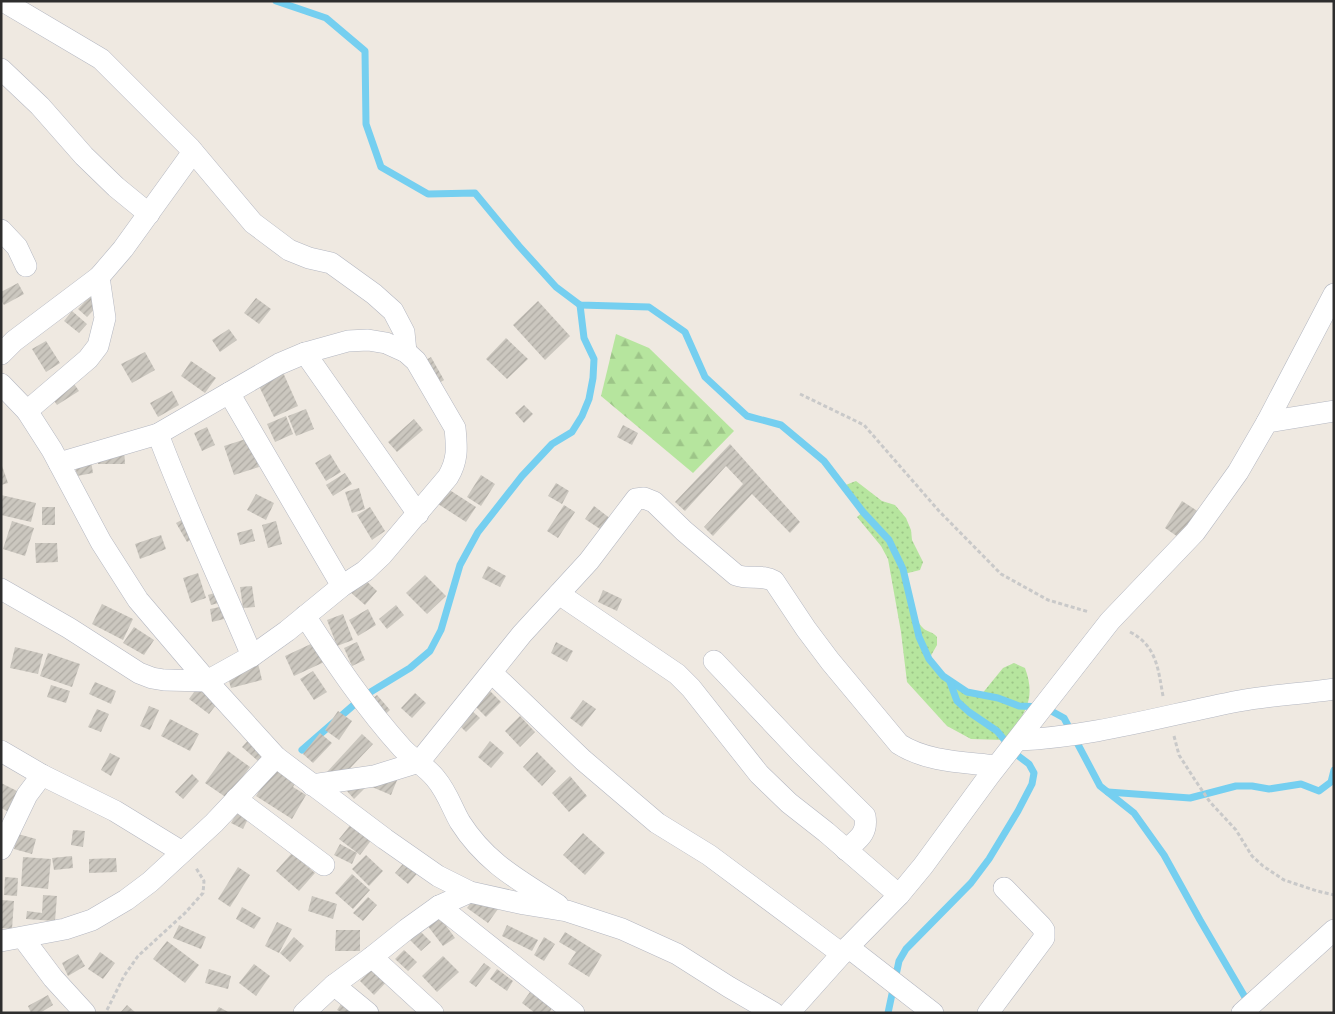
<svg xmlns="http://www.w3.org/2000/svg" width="1335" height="1014" font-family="'DejaVu Sans',sans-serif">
  <defs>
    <pattern id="grass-dots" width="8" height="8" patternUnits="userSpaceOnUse" patternTransform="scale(1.25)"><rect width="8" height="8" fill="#b6e59e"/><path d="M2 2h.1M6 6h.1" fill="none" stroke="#9dc588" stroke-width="1.8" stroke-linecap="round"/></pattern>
    <pattern id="forest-firs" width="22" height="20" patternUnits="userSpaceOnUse" patternTransform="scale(1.25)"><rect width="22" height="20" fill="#b6e59e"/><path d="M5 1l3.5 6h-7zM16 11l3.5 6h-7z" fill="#9dc588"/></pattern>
    <pattern id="building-hatch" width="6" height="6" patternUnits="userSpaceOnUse" patternTransform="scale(1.25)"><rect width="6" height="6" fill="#cbc7bf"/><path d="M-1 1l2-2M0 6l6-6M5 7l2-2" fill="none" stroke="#afaba4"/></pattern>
  </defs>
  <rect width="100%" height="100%" fill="#efe9e1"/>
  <path fill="url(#grass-dots)" d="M856 481 882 501 895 505 906 518 911 530 912 540 923 562 920 570 904 574C908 590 911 617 924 629 928 632 933 632 937 637V645L929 659C944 678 957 691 981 695L1003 668 1014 663 1025 668C1037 700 1024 716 1004 740L971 739 947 726 907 682 901 632 888 559 881 546 857 517 863 512 843 486Z"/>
  <path fill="url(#forest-firs)" d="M616 334 649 348 734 431 693 473 601 396Z"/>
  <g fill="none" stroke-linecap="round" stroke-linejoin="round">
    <g stroke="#75cff0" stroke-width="7">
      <path d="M276 1 326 18 365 51 366 124 381 167 428 194 475 193 519 246 556 287 580 305 649 307 685 332 705 377 747 416 781 425 824 461 863 512 889 540 903 569 919 637 929 659 943 676 967 692 998 698 1019 706 1044 707 1064 718 1100 786 1134 813 1164 855 1200 920 1249 1004"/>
      <path d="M302 750 364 696 410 668 430 651 441 630 460 565 478 532 522 476 552 444 572 432 582 416 589 399 593 378 594 359 584 338 580 305"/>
      <path d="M1108 792 1190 798 1236 786H1252L1269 789 1301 784 1319 791 1331 782 1334 770"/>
      <path d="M888 1013 899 961 906 949 971 883 989 859 1018 811 1032 784 1034 773 1029 764 1017 755 997 731 969 712 957 701 950 682"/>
    </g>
  </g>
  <g fill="url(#building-hatch)">
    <path d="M18 283 24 294 4 305 1 300V292Z"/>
    <path d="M90 296 99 304 87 317 78 309Z"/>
    <path d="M256 298 271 309 259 324 244 313Z"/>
    <path d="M538 301 570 336 545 360 513 325Z"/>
    <path d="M72 311 87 324 79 333 64 321Z"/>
    <path d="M229 329 237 340 220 352 212 340Z"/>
    <path d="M506 338 528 359 507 379 486 359Z"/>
    <path d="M46 341 60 363 46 372 32 349Z"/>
    <path d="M145 352 155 370 132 383 121 364Z"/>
    <path d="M431 357 444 380 431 388 418 365Z"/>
    <path d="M191 361 216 378 205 393 181 376Z"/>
    <path d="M281 368 298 406 274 417 256 380Z"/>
    <path d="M72 381 79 391 57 405 50 395Z"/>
    <path d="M172 391 179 405 158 417 150 403Z"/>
    <path d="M524 405 533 414 524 423 515 413Z"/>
    <path d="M306 409 314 429 296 436 288 416Z"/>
    <path d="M286 416 293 434 275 442 267 424Z"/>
    <path d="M414 419 423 430 397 452 388 442Z"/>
    <path d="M623 425 638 433 632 445 617 437Z"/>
    <path d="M207 427 215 445 202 451 194 433Z"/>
    <path d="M249 438 259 467 234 475 224 446Z"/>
    <path d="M730 444 800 522 790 533 752 494 713 536 704 527 743 484 726 466 685 511 675 502Z"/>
    <path d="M124 448 125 464H98L97 449Z"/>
    <path d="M330 454 341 472 326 481 315 463Z"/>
    <path d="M90 455 93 473 77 476 74 458Z"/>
    <path d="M1 463 8 483 1 485Z"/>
    <path d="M345 473 352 484 333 496 326 485Z"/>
    <path d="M481 475 495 484 481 506 467 497Z"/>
    <path d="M556 483 569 491 562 504 548 496Z"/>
    <path d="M359 488 365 509 352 513 345 492Z"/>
    <path d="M448 489 476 507 466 522 438 504Z"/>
    <path d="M256 494 274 503 266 520 247 510Z"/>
    <path d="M1 495 36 503 31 522 1 515Z"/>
    <path d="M1182 501 1199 512 1181 539 1165 528Z"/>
    <path d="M564 505 575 512 558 538 547 531Z"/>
    <path d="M594 506 611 519 603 531 585 519Z"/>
    <rect x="42" y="507" width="13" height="18"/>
    <path d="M370 507 385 531 372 540 357 515Z"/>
    <path d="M193 514 204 532 187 542 176 523Z"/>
    <path d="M12 521 34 528 25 556 3 549Z"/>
    <path d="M276 521 282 544 268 548 262 525Z"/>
    <path d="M252 529 255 541 240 545 237 533Z"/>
    <path d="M161 535 166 549 140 559 135 544Z"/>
    <path d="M35 543H57L58 562 36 563Z"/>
    <path d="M488 566 506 576 500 587 482 578Z"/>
    <path d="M198 573 206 598 191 603 183 578Z"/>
    <path d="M425 575 446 596 427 614 406 593Z"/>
    <path d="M362 577 377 591 365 605 349 591Z"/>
    <path d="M252 586 255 607 243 608 240 587Z"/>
    <path d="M227 589 230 600 211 605 208 595Z"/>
    <path d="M603 590 622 599 617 611 598 602Z"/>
    <path d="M102 604 133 619 123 640 92 624Z"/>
    <path d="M234 604 236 616 212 622 210 609Z"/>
    <path d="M396 605 404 615 387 629 379 619Z"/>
    <path d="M368 609 376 625 358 636 349 620Z"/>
    <path d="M343 614 353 640 337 646 327 620Z"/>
    <path d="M134 627 154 640 144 655 123 643Z"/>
    <path d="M326 637 335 657 294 676 285 656Z"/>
    <path d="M357 642 365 660 352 666 344 648Z"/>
    <path d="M556 642 573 651 567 662 551 653Z"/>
    <path d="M15 647 43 654 38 674 10 668Z"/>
    <path d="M48 653 80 664 72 687 40 676Z"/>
    <path d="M257 659 262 680 231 688 225 668Z"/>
    <path d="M313 671 327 692 314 700 300 679Z"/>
    <path d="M95 682 116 691 111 704 89 694Z"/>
    <path d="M200 684 220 700 209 714 189 699Z"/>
    <path d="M51 685 70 691 66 703 47 697Z"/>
    <path d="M488 689 501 702 486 717 473 704Z"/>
    <path d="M415 693 426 703 412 718 401 708Z"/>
    <path d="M377 695 390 710 377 722 363 706Z"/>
    <path d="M583 700 596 709 582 727 570 718Z"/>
    <path d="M149 706 159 710 150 730 140 726Z"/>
    <path d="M97 709 109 714 101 732 88 727Z"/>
    <path d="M471 710 480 718 466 732 457 723Z"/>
    <path d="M338 711 352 721 339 740 325 730Z"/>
    <path d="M520 716 535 732 520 747 505 731Z"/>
    <path d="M170 719 199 734 190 751 161 736Z"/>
    <path d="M320 733 332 743 313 763 303 754Z"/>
    <path d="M362 734 373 744 337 782 327 772Z"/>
    <path d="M251 737 267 752 258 761 242 747Z"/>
    <path d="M490 741 504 753 491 768 478 757Z"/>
    <path d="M228 751 250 767 227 798 205 783Z"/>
    <path d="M537 752 556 771 542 786 523 767Z"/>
    <path d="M110 753 120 758 111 776 101 770Z"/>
    <path d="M278 762 300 776 293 787 306 795 292 819 256 796Z"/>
    <path d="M400 773 391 795 372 787Z"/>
    <path d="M192 774 199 781 183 799 175 792Z"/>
    <path d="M570 776 587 796 569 812 552 793Z"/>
    <path d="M339 782 368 785 354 799Z"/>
    <path d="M1 783 25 795 15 815 1 808Z"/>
    <path d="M242 803 253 809 243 829 231 823Z"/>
    <path d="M356 818 376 834 360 855 339 839Z"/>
    <path d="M73 830 85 831 83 847 71 845Z"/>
    <path d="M583 833 605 853 585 875 563 855Z"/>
    <path d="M18 834 36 839 32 854 14 849Z"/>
    <path d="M340 844 357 853 352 864 334 855Z"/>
    <path d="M292 853 315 873 299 891 276 871Z"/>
    <path d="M366 855 383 871 369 886 352 869Z"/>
    <path d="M72 856 73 868 54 870 52 858Z"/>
    <path d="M23 857 51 859 48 889 21 886Z"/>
    <path d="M116 858 117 872 89 873V859Z"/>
    <path d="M408 858 421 869 408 884 395 873Z"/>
    <path d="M238 867 250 875 230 907 218 899Z"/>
    <path d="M352 874 370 890 353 909 335 893Z"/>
    <path d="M5 877 18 878 17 896 4 895Z"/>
    <path d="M477 894 498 909 488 923 467 908Z"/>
    <path d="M43 895 57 896 55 921 26 919 27 911 42 913Z"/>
    <path d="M312 896 337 904 333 919 308 911Z"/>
    <path d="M368 897 377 905 363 921 353 913Z"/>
    <path d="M1 900 14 901 12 929 1 928Z"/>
    <path d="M242 907 261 918 254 929 236 919Z"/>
    <path d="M436 912 455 938 443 946 424 921Z"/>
    <path d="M277 922 292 929 279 953 265 946Z"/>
    <path d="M179 925 206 937 201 949 173 938Z"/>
    <path d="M507 925 538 940 532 951 502 936Z"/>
    <path d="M417 928 431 942 421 951 407 937Z"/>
    <path d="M336 930H360V951H335Z"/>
    <path d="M565 932 602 955 589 977 568 964 576 952 559 942Z"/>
    <path d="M294 937 304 946 290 962 280 953Z"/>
    <path d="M544 937 555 944 544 961 534 955Z"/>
    <path d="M167 941 199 965 185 983 153 959Z"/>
    <path d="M404 950 417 962 408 971 395 959Z"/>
    <path d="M100 952 115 963 103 979 88 969Z"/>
    <path d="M78 954 85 966 68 976 62 963Z"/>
    <path d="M443 956 459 972 437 992 422 976Z"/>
    <path d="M384 957 397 971 374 995 360 981Z"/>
    <path d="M484 963 491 968 476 987 469 982Z"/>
    <path d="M254 964 270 976 256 996 239 983Z"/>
    <path d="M209 969 231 976 228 989 205 983Z"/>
    <path d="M497 969 513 981 507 991 490 979Z"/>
    <path d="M530 992 552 1008 549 1013H535L522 1003Z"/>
    <path d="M48 995 53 1005 40 1013H31L28 1006Z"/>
    <path d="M345 998 355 1013H343L337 1010Z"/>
    <path d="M127 1005 136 1013H120Z"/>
    <path d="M219 1007 230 1013H215Z"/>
  </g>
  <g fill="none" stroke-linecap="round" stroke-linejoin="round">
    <g stroke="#b4b7c1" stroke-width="22">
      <g id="minor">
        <path d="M3 1 101 59 190 148 253 223 289 250 309 258 331 263 374 294 393 311 404 332 406 352"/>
        <path d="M1 69 40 106 84 156 116 187 149 214"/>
        <path d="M1 230 17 247 26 266"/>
        <path d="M305 353 418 514"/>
        <path d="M1 354 14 341 99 277 123 249 193 152"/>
        <path d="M1 384 27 411 52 450 101 542 138 600 207 681 276 757 385 839 438 876 470 892 524 904 567 911 622 929 677 954 729 987 774 1013"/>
        <path d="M229 393 342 586"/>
        <path d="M27 411 88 359 98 346 105 318 99 277"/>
        <path d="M1267 422 1334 294"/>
        <path d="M158 434C186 509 221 582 252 656"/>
        <path d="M1 589 69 628 139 673 152 678 164 680 207 681 252 656 287 631 342 586 365 571 382 555 448 477C458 460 457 448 455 428L416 361 406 352 386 343 368 340 348 341 305 353 279 364 158 434 59 463"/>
        <path d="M559 594 677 674 691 688 759 774 789 803 826 832 899 895"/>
        <path d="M305 616C335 662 365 707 402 748 412 759 427 767 436 779 447 792 452 808 460 822 486 863 519 880 558 905"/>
        <path d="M714 661 802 754 865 816C868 834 858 839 846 850"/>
        <path d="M492 673 583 760 657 823 709 855 842 954"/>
        <path d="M1018 740C1093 737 1166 715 1239 701 1270 695 1302 694 1334 689"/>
        <path d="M1 751 42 775 115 811 182 852"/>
        <path d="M312 785 374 776 419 762 522 634 589 561 636 499 644 498 654 502 684 531 736 575C749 580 762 574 774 581L806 629 830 661 899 744C927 762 964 762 996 766"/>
        <path d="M236 799 324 865"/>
        <path d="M1 849 27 795 42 775"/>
        <path d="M439 906 574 1013"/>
        <path d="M23 938 53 978 85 1013"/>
        <path d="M1 941 65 929 92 920 126 900 150 882 214 823 276 757"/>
        <path d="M848 947 933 1013"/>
        <path d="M372 957 433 1013"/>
        <path d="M334 985 368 1013"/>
        <path d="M304 1013 334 985 372 957 407 929 439 906 470 892"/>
        <path d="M789 1013 848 947 899 895 923 866 989 776 1110 621 1195 532 1238 472 1267 422 1334 411"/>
        <path d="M988 1013 1044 938V930L1041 926 1004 888"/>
        <path d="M1242 1013 1334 930"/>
      </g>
    </g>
    <g stroke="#c9c9c9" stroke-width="3" stroke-dasharray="4 2.5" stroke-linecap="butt">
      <path d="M800 394 864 425 939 511 1001 574 1048 600 1089 612"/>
      <path d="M1130 632C1157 646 1158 669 1163 696"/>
      <path d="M1174 736 1179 755 1195 780 1210 802 1236 830 1252 856 1263 866 1284 880 1317 891 1334 895"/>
      <path d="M107 1010 124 976 138 956 185 913 203 893 204 881 196 868"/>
    </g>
    <use href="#minor" stroke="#fff" stroke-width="21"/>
  </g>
  <rect width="1335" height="1014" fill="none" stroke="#2e2e2e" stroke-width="5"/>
</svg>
